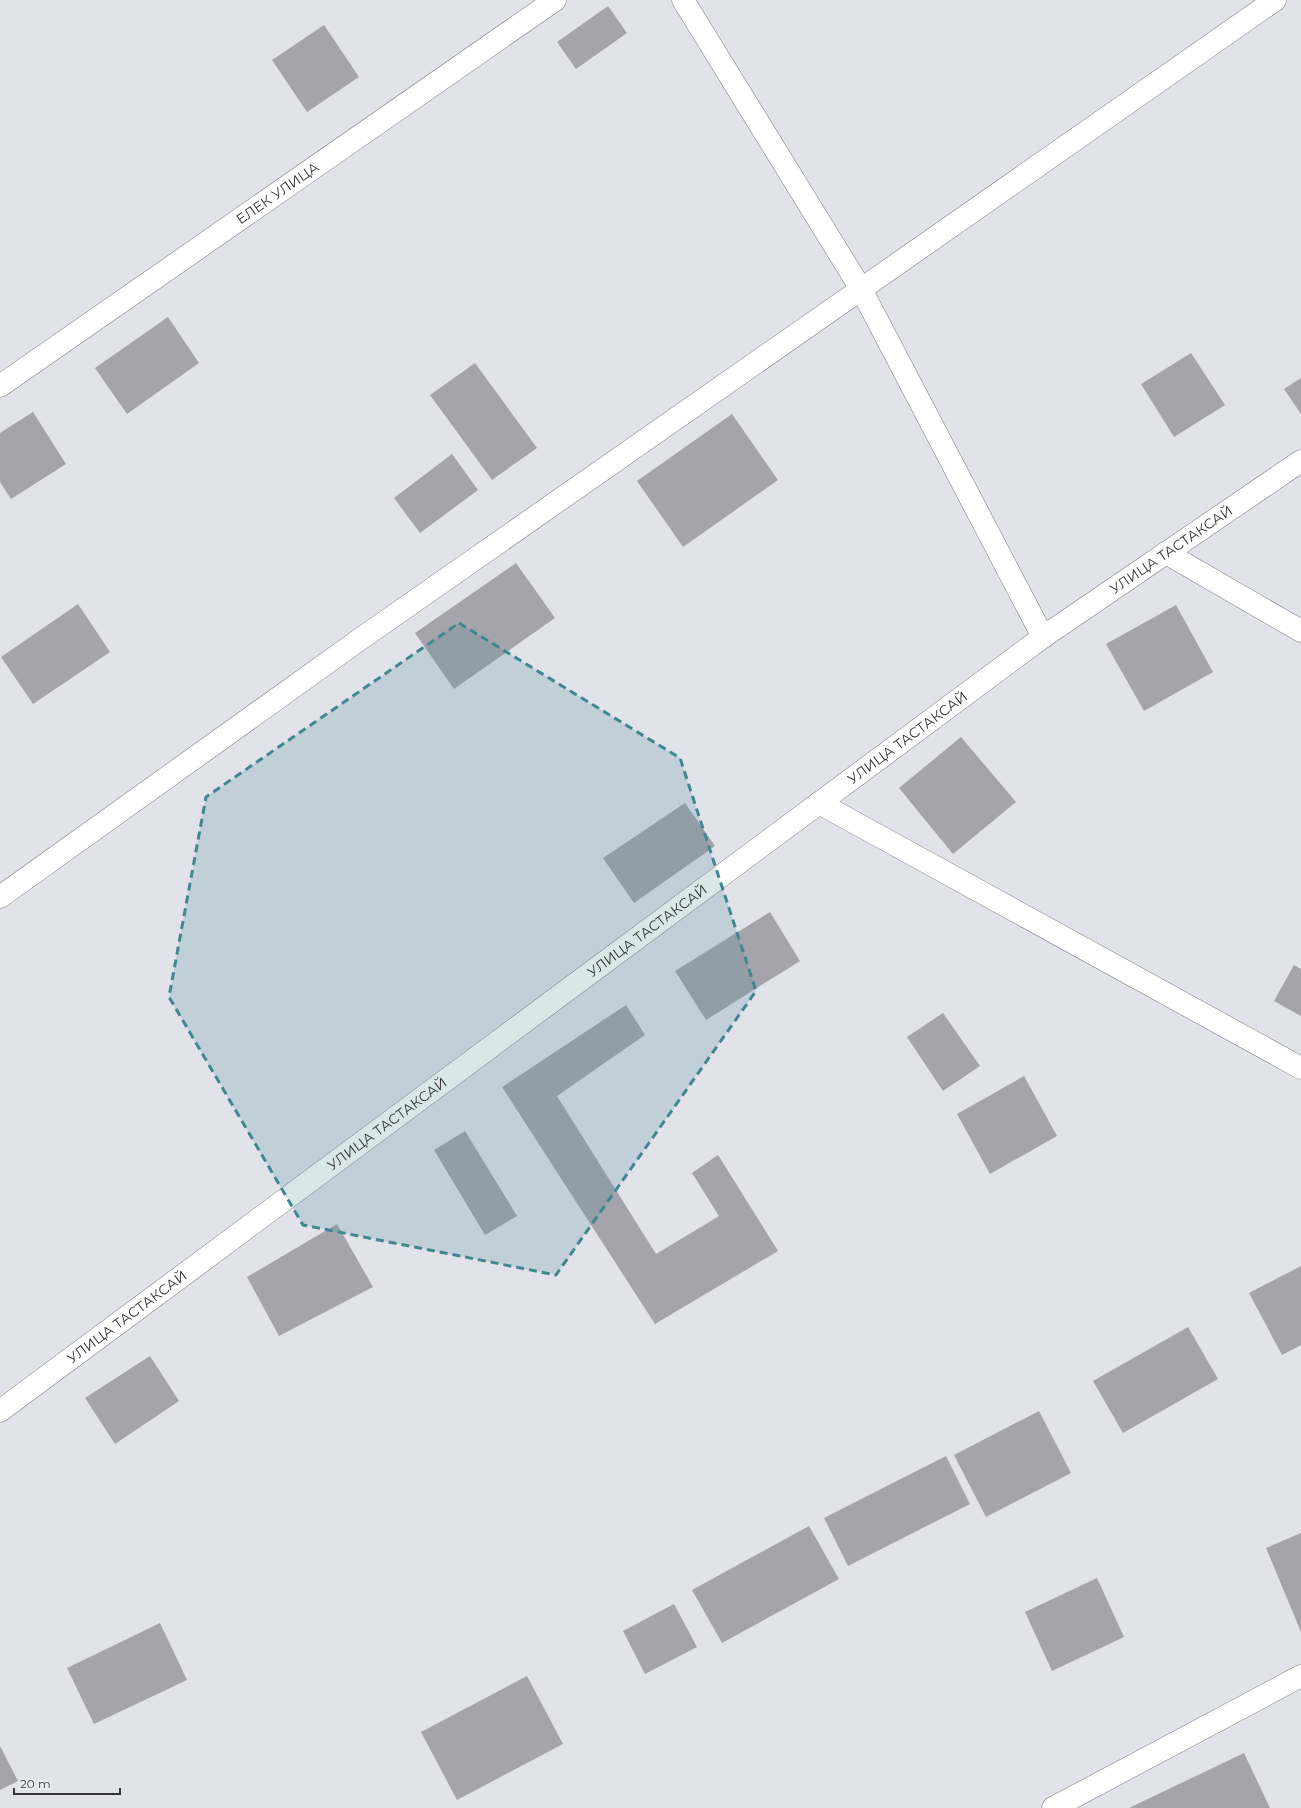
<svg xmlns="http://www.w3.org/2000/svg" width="1301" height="1808" font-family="Montserrat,sans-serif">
  <rect width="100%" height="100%" fill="#e2e2ea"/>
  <g fill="#a5a4ac">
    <path d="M608 6 627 33 576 69 557 42Z"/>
    <path d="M324 25 359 77 307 112 272 60Z"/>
    <path d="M168 317 199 363 127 414 95 368Z"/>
    <path d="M1191 353 1225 405 1174 437 1141 384Z"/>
    <path d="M475 363 537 448 492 480 430 395Z"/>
    <path d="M1301 378V414L1284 389Z"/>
    <path d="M33 412 66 464 11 499 0 482V433Z"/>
    <path d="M732 414 778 480 683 547 637 481Z"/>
    <path d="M452 454 478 490 420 533 394 498Z"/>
    <path d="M516 563 555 618 454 689 415 633Z"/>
    <path d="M78 604 110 652 33 704 1 657Z"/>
    <path d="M1176 605 1213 672 1144 711 1106 644Z"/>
    <path d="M961 737 1016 802 953 854 899 788Z"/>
    <path d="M685 803 715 846 634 903 603 858Z"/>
    <path d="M770 912 800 961 706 1020 675 971Z"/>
    <path d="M1294 965 1301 969V1016L1274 1001Z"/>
    <path d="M626 1005 645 1035 557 1096 656 1254 719 1216 692 1173 718 1155 778 1251 655 1324 502 1087Z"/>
    <path d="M943 1013 980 1066 943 1091 907 1037Z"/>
    <path d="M1024 1076 1057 1136 990 1174 957 1114Z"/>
    <path d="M465 1131 517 1216 485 1235 434 1150Z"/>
    <path d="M337 1224 373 1287 279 1336 247 1277Z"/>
    <path d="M1301 1266V1345L1282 1355 1249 1293Z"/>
    <path d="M1188 1327 1218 1379 1123 1433 1093 1381Z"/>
    <path d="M150 1356 179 1401 115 1444 85 1398Z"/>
    <path d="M1039 1411 1071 1473 986 1517 954 1455Z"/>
    <path d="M946 1456 970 1504 848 1566 824 1518Z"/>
    <path d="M809 1526 839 1579 722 1643 692 1590Z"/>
    <path d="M1301 1533V1632L1266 1548Z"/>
    <path d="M1097 1578 1124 1637 1052 1671 1025 1612Z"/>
    <path d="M674 1604 697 1647 645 1674 623 1631Z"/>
    <path d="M160 1623 187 1680 94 1724 67 1668Z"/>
    <path d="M527 1676 563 1744 457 1800 421 1732Z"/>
    <path d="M0 1746 18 1781 0 1790Z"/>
    <path d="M1244 1753 1270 1808H1129Z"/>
  </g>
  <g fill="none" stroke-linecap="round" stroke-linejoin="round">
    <g stroke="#797a81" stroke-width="23">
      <g id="minor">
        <path d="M683 0 861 289 1043 637"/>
        <path id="s1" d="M0 386 555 0"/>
        <path d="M1166 553 1301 631"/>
        <path d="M819 803 1301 1068"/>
        <path d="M0 897 359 640 1275 0"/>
        <path id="s2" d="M0 1411 1043 637 1301 461"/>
        <path d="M1053 1808 1301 1676"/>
      </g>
    </g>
    <use href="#minor" stroke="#fff" stroke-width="22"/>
  </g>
  <path fill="#40878f" fill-opacity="0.2" stroke="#40878f" stroke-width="3" stroke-dasharray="8 5" stroke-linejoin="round" d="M459 623 680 758 756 991 556 1275 303 1225 169 997 206 797Z"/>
  <g text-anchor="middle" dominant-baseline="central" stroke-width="4" stroke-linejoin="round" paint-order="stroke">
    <g font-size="14" fill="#343438" stroke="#efeff8">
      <text stroke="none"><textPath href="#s1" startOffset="338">ЕЛЕК УЛИЦА</textPath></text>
      <text stroke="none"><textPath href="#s2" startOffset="1454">УЛИЦА ТАСТАКСАЙ</textPath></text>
      <text stroke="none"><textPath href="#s2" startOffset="1130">УЛИЦА ТАСТАКСАЙ</textPath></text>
      <text stroke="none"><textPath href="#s2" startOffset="806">УЛИЦА ТАСТАКСАЙ</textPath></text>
      <text stroke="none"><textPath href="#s2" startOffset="482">УЛИЦА ТАСТАКСАЙ</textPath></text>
      <text stroke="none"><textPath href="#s2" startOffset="158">УЛИЦА ТАСТАКСАЙ</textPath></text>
    </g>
  </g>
  <path d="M14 1788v6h106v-6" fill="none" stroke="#343438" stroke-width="2"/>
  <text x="20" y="1788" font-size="12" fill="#343438" stroke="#efeff8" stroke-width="3" paint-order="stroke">20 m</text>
</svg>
